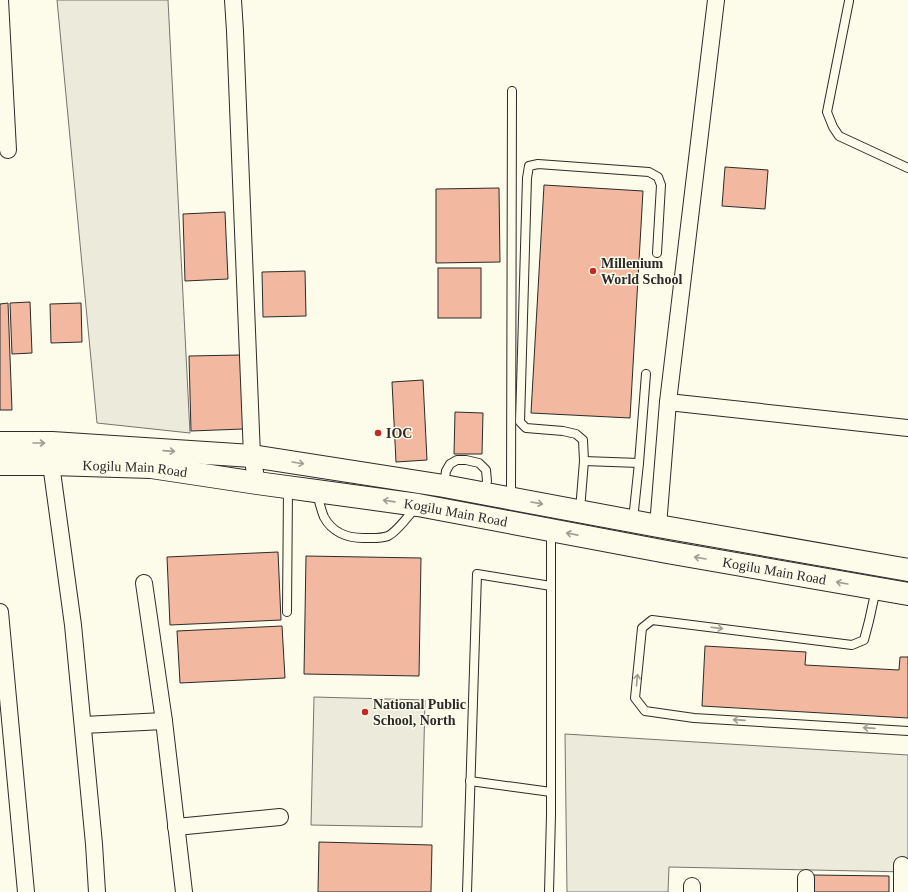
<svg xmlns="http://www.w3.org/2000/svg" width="908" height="892" font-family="'Times New Roman',serif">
  <rect width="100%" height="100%" fill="#fdfbea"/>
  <g fill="#ecebdb" stroke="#74746e">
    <path d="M57 0H168L190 433 97 423Z"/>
    <path d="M314 697 425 700 422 827 311 825Z"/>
    <path d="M565 734 908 755V872L669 867 668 892H567Z"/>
  </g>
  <g fill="#f2b8a0" stroke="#2b2b2b">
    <path d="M725 167 768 170 765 209 722 206Z"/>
    <path d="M544 185 643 191 630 418 531 413Z"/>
    <path d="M499 188 500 262 436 263V189Z"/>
    <path d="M225 212 228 279 185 281 183 214Z"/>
    <rect x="438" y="268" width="43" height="50"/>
    <path d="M305 271 306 316 263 317 262 272Z"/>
    <path d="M30 302 32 353 12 354 10 303Z"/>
    <path d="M8 303 12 410H0V304Z"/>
    <path d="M81 303 82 342 51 343 50 304Z"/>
    <path d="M241 355 243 429 191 431 189 356Z"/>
    <path d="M423 380 427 460 396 462 392 382Z"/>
    <path d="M455 412 483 413 482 454H454Z"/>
    <path d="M278 552 281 620 170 625 167 557Z"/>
    <path d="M306 556 421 558 419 676 304 674Z"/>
    <path d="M282 626 285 678 180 683 177 631Z"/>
    <path d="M705 646 806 652 805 665 899 670 900 657H908V718L702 706Z"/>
    <path d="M319 842 432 845 431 892H318Z"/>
    <path d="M813 875 889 876V892H813Z"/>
  </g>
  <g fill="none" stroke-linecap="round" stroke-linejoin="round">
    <g stroke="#2b2b2b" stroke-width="10">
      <g id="lane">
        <path d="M849 1 827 112 833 127 839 136 908 168"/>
        <path d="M584 461 639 463"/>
        <path d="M444 485 446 471 450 464 457 460H466L479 463 486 470 487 481 484 493"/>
        <path d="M317 493C319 501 321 510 324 517 332 532 347 538 363 538 371 538 380 539 388 536 398 531 408 516 416 507"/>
        <path d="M511 498 512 91"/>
        <path d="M580 510 584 461 583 440 576 434 563 431 526 428 520 422 527 178 529 166 538 164 649 172 658 177 661 185 657 253"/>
        <path d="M633 520 639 463 646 374"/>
        <path d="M876 589 869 621 864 640 852 645 652 620 642 628 635 698 645 711 694 718 908 731"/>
        <path d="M287 612 288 488"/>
        <path d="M470 781 551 792"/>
        <path d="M467 892 477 574 551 586"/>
        <path d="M549 892 551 815V531"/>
      </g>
    </g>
    <g stroke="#2b2b2b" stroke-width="18">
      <g id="street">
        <path d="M0 0 8 150"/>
        <path d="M233 0 235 31 252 456 257 483"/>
        <path d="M668 402 716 0"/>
        <path d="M51 464 73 625 94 844 97 892"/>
        <path d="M658 526 668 402 908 428"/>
        <path d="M144 583 164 721 184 892"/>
        <path d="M0 612 26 892"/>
        <path d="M83 725 164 721"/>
        <path d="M176 827 280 817"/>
        <path d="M692 892V886"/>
        <path d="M806 892V878"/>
        <path d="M902 892V865"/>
      </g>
    </g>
    <g stroke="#2b2b2b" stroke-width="24">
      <g id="secondary">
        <path d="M0 443H52L252 456 444 486 658 526 908 570"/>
        <path id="s1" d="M0 464H51L151 467 257 483 316 491 418 505 667 552 908 594"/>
      </g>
    </g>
    <use href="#lane" stroke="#fdfbea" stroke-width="8"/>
    <use href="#street" stroke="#fdfbea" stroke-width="16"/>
    <use href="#secondary" stroke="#fdfbea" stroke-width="22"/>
  </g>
  <defs><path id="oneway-shaft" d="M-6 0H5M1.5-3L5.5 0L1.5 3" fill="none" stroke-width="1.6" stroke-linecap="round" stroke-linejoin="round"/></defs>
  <g stroke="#9e9d94">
    <use href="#oneway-shaft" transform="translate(39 443)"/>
    <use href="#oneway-shaft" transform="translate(169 451) rotate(4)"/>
    <use href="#oneway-shaft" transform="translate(298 463) rotate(9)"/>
    <use href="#oneway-shaft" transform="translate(389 501) rotate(-172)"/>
    <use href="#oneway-shaft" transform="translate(537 503) rotate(10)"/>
    <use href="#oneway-shaft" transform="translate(572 534) rotate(-169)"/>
    <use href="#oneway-shaft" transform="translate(700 558) rotate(-170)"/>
    <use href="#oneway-shaft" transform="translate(842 583) rotate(-170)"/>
    <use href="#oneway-shaft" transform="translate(717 628) rotate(7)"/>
    <use href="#oneway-shaft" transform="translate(637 680) rotate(-85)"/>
    <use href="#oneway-shaft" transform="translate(739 720) rotate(-176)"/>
    <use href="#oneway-shaft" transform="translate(869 728) rotate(-176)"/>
  </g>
  <g fill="#c62828" stroke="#fdfbea" stroke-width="1.5">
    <circle cx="593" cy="271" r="4"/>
    <circle cx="378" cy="433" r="4"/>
    <circle cx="365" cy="712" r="4"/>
  </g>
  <g text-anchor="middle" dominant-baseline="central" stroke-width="3" stroke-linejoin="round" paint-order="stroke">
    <g font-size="14" font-weight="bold" fill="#2b2b2b" stroke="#fdfbea" text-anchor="start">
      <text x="601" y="263">Millenium<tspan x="601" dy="16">World School</tspan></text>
      <text x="386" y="433">IOC</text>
      <text x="373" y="704">National Public<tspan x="373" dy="16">School, North</tspan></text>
    </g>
    <g font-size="14" fill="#2b2b2b" stroke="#fdfbea">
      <text stroke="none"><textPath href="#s1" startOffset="135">Kogilu Main Road</textPath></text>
      <text stroke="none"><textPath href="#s1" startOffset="459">Kogilu Main Road</textPath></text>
      <text stroke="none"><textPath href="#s1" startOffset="783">Kogilu Main Road</textPath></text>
    </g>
  </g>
</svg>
